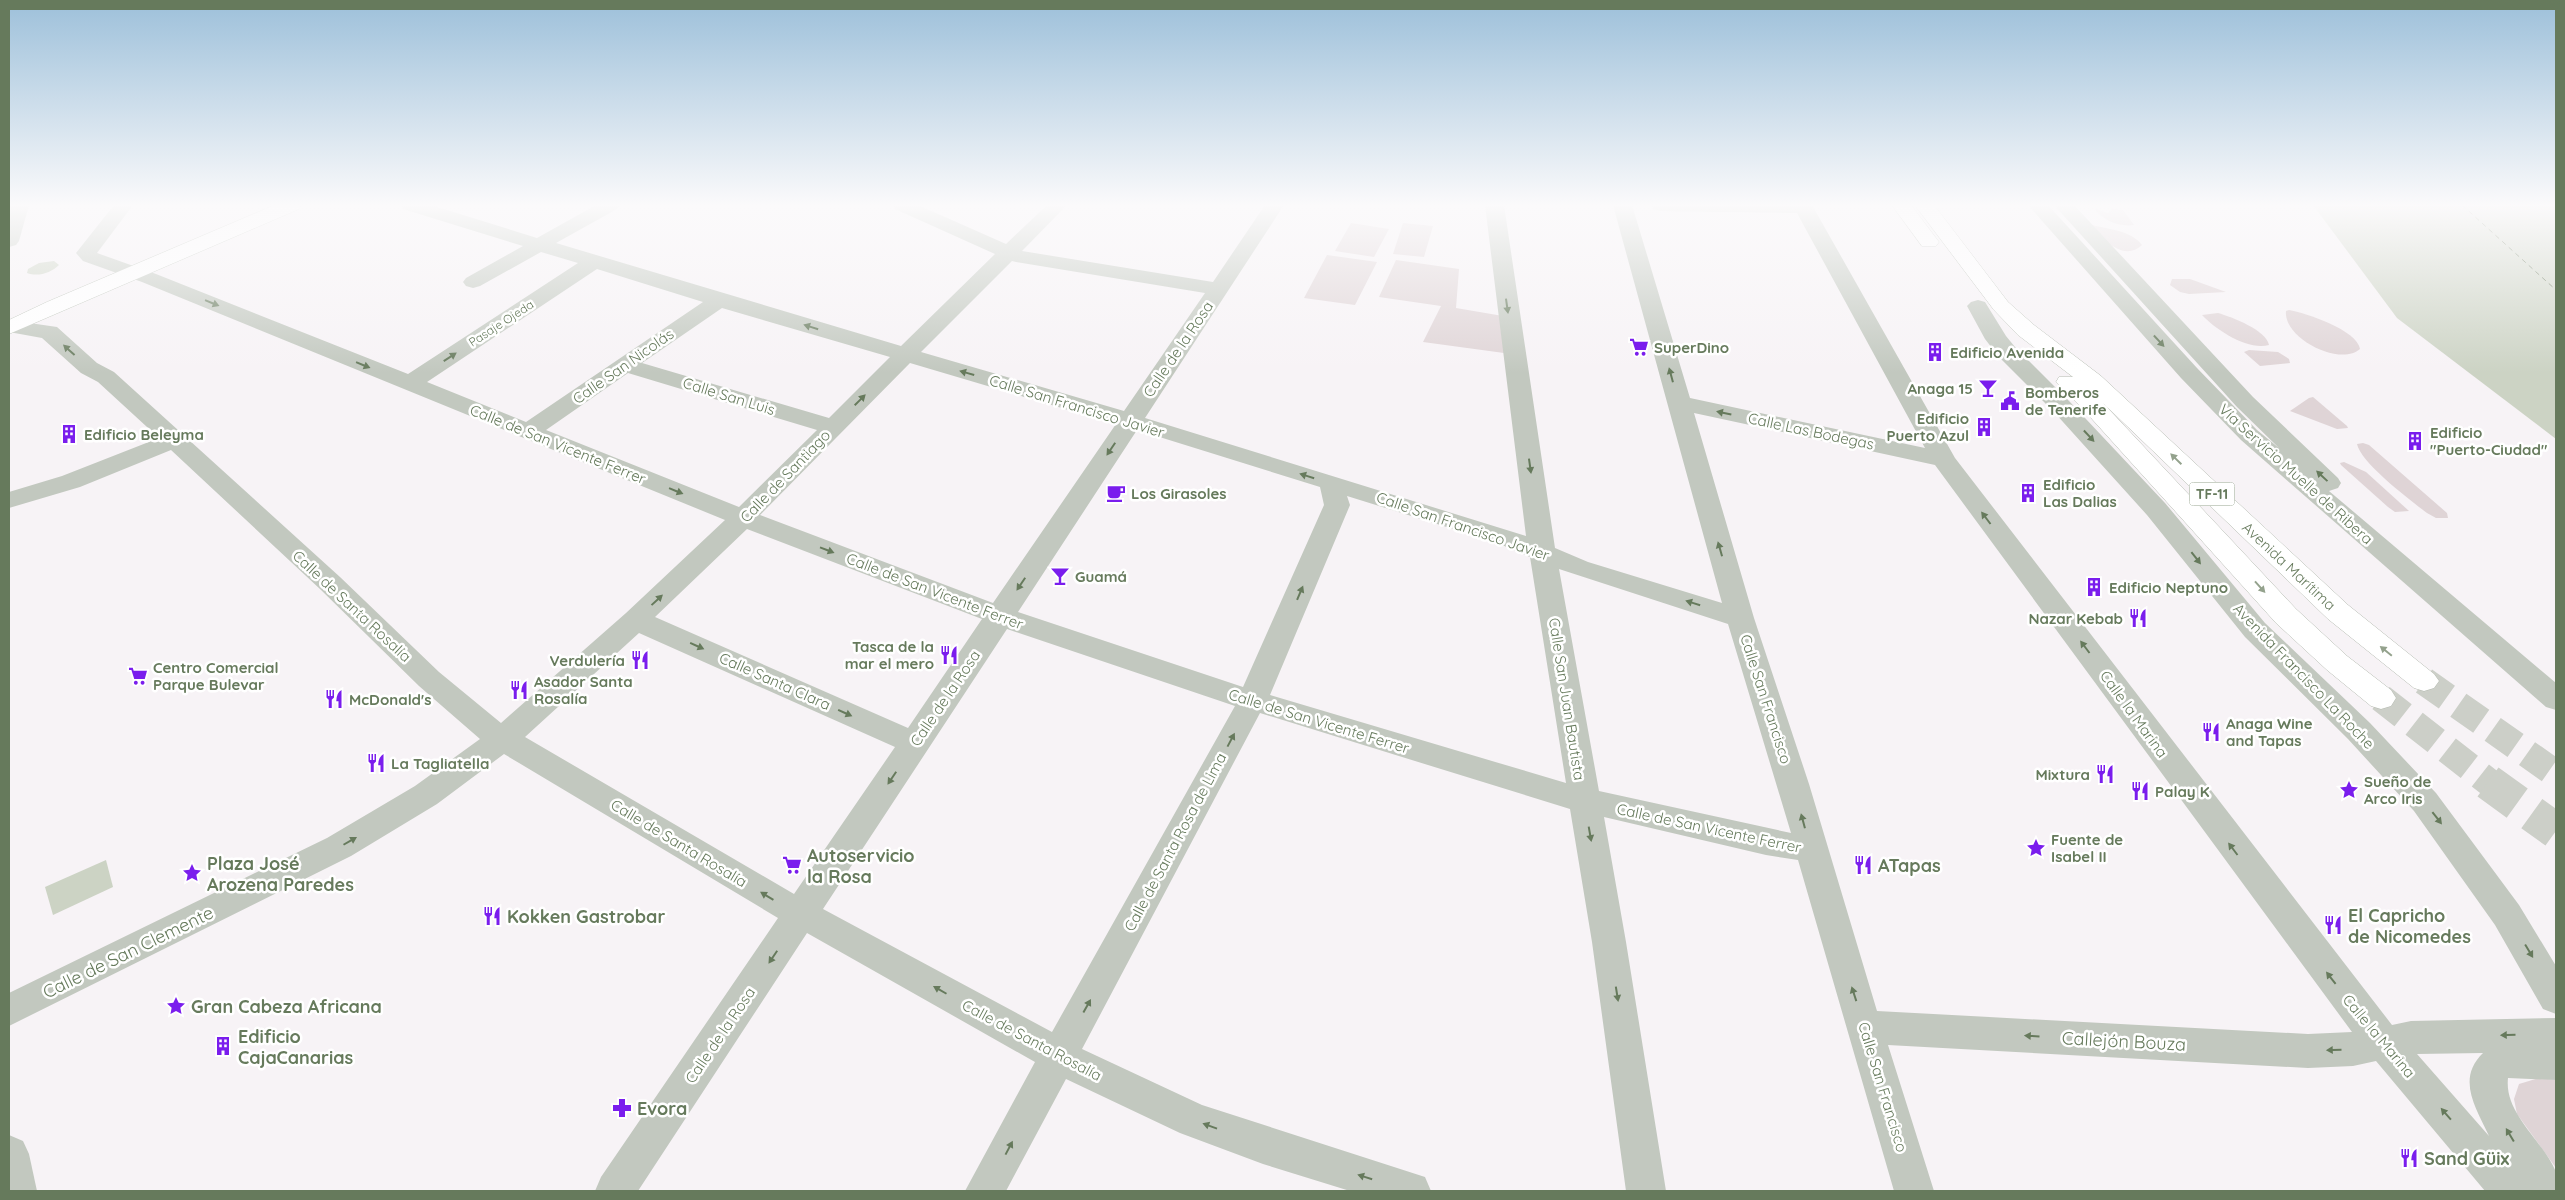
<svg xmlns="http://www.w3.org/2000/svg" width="2565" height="1200" font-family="Quicksand,sans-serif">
  <rect width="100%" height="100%" fill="#f7f3f6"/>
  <g fill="#dfd4d6">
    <path d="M2096 209 2108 213 2112 209 2123 210 2134 225C2118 227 2105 221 2095 210Z"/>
    <path d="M1351 223 1389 229 1374 257 1335 251Z"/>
    <path d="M1403 223 1433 226 1424 257 1393 254Z"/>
    <path d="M2088 224C2106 229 2131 230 2142 245 2123 263 2101 237 2088 224Z"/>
    <path d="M1327 255 1377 262 1355 305 1304 298Z"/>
    <path d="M1396 260 1459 269 1456 308 1503 316 1504 353 1423 342 1441 306 1379 297Z"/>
    <path d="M2172 279H2190L2226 292 2189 294 2180 292 2170 285Z"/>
    <path d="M2289 310C2306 313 2357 330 2360 349 2340 367 2283 338 2286 311Z"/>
    <path d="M2218 313C2232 317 2266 330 2269 345 2248 351 2216 330 2202 315Z"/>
    <path d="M2249 350 2278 352 2289 359 2290 363 2260 366 2244 352Z"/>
    <path d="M2313 397 2347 426 2348 428 2337 429 2290 411 2309 398Z"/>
    <path d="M2363 443 2369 445 2447 513 2448 518H2436L2427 513C2410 500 2361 463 2357 444Z"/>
    <path d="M2344 462 2366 472 2409 511 2395 512 2388 507 2341 465 2340 463Z"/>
    <path d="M2539 1078 2556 1080V1168L2517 1114 2514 1099 2519 1084Z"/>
  </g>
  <g fill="#ccd3c4">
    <path d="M2313 205H2556V439L2397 318Z"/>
    <path d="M54 261 59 265C51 273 38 277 27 273L28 269 39 263Z"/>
    <path d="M106 860 113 887 53 915 45 887Z"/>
  </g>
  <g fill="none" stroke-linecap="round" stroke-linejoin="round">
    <path stroke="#667456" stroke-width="1" stroke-dasharray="5 4" stroke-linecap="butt" d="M2462 205 2556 290"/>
    <g stroke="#cccfc8" stroke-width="28" stroke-dasharray="28 14" stroke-linecap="butt">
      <path d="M2424 681 2556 774"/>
      <path d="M2381 698 2490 783"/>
    </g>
    <path stroke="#cccfc8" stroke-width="36" stroke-dasharray="36 18" stroke-linecap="butt" d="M2488 782 2556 831"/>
    <g stroke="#b5bdb1" stroke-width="1">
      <path id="secondary" d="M275 205H301L299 209 9 334V320L47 302Z"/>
    </g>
    <g stroke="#b4bab0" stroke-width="1">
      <g id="primary">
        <path d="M1892 205H1911L1939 242 1936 246H1922Z"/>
        <path d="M1915 205H1934L2008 302 2034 325 2101 376 2348 605 2434 674 2439 681 2434 688 2424 691 2414 688 2328 619 2103 403 2296 609 2347 656 2391 690 2396 698 2391 706 2381 709 2371 706 2327 670 2276 623 2082 408 2056 382 2059 377H2073L2018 335 1994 310Z"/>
      </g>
    </g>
    <g fill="#c2c8bf" fill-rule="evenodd">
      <path d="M10 205H29L19 241 16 245 9 247Z"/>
      <path d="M114 205H133L97 253 156 274 408 374 578 263 541 252 480 286 473 288 466 286 463 282 466 278 523 246 403 209 401 205H431L537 238 596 205H619L617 209 556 243 901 346 995 254 895 209 893 205H918L1006 244 1047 205H1067L1022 251 1213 282 1265 205H1284L1145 418 1526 536 1485 205H1504L1555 548 1588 562 1722 603 1613 205H1632L1690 398 1925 448 1797 213 1660 211 1653 209 1651 205H1812L1955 458 2392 1025 2411 1021 2556 1018V1080L2508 1078C2504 1114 2543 1140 2556 1172 2558 1177 2556 1185 2556 1191H2485L2376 1061 2353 1066 2308 1068 1888 1045 1934 1191H1894L1798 860 1766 855 1604 817 1626 942 1666 1191H1626L1592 942 1570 809 1260 713 1082 1049 1202 1105 1425 1177 1431 1191H1350L1263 1164 1180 1133 1066 1079 1006 1191H965L1035 1062 807 933 638 1191H595L601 1177 778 918 504 754 437 804 351 856 9 1026V993L327 838 415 786 480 739 419 686 320 589 171 450 80 487 9 508V492L62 476 159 438 98 382 81 373 42 338 9 332V320L57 327 97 363 114 372 340 577 439 672 501 723 626 613 725 520 142 282 83 261 76 253ZM1012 261 1016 262 1205 293 1124 411 921 352ZM597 269 703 302 526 422 427 382ZM722 308 890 357 829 418 642 363ZM910 363 1116 424 993 603 760 515ZM628 373 817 430 739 507 546 430ZM1694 413 1935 465 2352 1032 2308 1034 1877 1011 1809 784 1754 618ZM1137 430 1320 487 1324 505 1243 687 1018 612ZM1347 496 1495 542 1530 557 1566 783 1270 695 1350 505ZM747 529 982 619 908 728 655 617ZM1559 569 1728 624 1791 833 1599 791ZM1007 629 1235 706 1052 1032 823 909ZM639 633 895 747 794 894 525 737ZM2483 1053C2456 1079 2476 1108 2489 1136L2417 1054Z"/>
      <path d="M2028 205H2048L2197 368 2257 430 2279 448 2237 407 2054 205H2074L2253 397 2338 478 2341 483 2338 488 2329 491 2556 683V710L2546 707 2241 440 2181 378Z"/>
      <path d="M1978 300 1985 302 2006 336 2015 347 2070 402 2165 503 2265 623 2370 723 2436 793 2519 905 2556 966V1014L2543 1009 2495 925 2414 811 2348 739 2245 637 2147 515 2054 412 1999 357 1985 339 1967 306 1971 302Z"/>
      <path d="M9 1135 23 1141 29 1154 37 1191H9Z"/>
    </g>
    <use href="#secondary" fill="#fff" fill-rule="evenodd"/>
    <use href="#primary" fill="#fff" fill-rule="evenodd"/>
  </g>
  <defs><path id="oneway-solid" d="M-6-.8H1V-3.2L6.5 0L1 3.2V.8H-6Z" transform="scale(1.25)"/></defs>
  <g fill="#667a5c">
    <use href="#oneway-solid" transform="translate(212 303) rotate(22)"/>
    <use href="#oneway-solid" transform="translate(1507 306) rotate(82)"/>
    <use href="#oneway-solid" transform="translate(811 327) rotate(-163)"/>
    <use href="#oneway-solid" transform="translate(2159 341) rotate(47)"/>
    <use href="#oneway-solid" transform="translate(69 350) rotate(-138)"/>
    <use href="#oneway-solid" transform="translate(450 357) rotate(-33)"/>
    <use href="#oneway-solid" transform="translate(363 365) rotate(22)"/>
    <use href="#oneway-solid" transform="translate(967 373) rotate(-164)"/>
    <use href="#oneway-solid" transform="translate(1671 375) rotate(-105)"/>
    <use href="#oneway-solid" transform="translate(860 400) rotate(-45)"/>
    <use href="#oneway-solid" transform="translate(1724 413) rotate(-168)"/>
    <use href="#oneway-solid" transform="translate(2089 436) rotate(47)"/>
    <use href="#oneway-solid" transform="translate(1111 449) rotate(124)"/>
    <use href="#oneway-solid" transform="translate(1530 466) rotate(82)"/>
    <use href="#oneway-solid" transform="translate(1307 476) rotate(-163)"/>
    <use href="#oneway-solid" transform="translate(2322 476) rotate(-137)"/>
    <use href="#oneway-solid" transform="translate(676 491) rotate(22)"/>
    <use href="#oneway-solid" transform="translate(1986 518) rotate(-127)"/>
    <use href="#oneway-solid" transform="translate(1720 549) rotate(-106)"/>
    <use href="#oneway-solid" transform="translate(827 550) rotate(21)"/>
    <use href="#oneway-solid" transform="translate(2196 558) rotate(52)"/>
    <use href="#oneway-solid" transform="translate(1021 584) rotate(124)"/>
    <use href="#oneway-solid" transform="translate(1300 593) rotate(-67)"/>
    <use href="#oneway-solid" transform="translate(657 600) rotate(-43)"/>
    <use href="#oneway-solid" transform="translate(1693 603) rotate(-163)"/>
    <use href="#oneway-solid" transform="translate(697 646) rotate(24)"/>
    <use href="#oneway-solid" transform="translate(2085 647) rotate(-127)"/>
    <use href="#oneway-solid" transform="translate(845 713) rotate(24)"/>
    <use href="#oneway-solid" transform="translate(1231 740) rotate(-62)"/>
    <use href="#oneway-solid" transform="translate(892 778) rotate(124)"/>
    <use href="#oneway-solid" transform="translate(2437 818) rotate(52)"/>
    <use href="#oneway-solid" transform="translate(1803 821) rotate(-105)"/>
    <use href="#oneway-solid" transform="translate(1590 834) rotate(80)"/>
    <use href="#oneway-solid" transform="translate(350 841) rotate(-30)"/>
    <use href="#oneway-solid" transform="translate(2233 849) rotate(-127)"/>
    <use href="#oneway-solid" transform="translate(767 896) rotate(-149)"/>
    <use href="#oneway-solid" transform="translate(2529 951) rotate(59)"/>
    <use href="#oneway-solid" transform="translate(773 957) rotate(124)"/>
    <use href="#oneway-solid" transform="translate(2331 978) rotate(-128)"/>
    <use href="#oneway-solid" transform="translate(940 990) rotate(-150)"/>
    <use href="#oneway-solid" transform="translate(1617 994) rotate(81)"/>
    <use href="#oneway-solid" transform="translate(1854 994) rotate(-108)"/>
    <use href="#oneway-solid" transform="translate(1087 1006) rotate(-61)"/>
    <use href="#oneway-solid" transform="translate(2508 1035) rotate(179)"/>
    <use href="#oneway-solid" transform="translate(2032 1036) rotate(-177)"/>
    <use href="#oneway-solid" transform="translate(2334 1050) rotate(178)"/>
    <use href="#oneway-solid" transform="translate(2446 1114) rotate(-131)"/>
    <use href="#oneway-solid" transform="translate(1210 1126) rotate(-160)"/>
    <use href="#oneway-solid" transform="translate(2510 1135) rotate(-121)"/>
    <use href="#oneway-solid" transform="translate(1009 1148) rotate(-62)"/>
    <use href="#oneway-solid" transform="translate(1365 1177) rotate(-163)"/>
  </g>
  <g fill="#94a28d">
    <use href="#oneway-solid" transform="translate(2176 459) rotate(-136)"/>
    <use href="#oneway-solid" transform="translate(2260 587) rotate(48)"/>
    <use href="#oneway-solid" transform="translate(2386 651) rotate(-141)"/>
  </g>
  <linearGradient id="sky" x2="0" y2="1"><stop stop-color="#9dc0da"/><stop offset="0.55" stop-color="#fbfafb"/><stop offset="1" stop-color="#fbfafb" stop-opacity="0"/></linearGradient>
  <rect width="2565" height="373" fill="url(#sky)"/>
  <defs>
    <g id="supermarket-bare" transform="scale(1.5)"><path d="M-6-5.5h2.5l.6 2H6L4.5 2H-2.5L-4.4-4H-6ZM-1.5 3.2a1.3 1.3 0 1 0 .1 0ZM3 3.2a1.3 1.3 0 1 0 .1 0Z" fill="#7a1ded" stroke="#fff" stroke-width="2.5" paint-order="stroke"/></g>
    <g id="building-bare" transform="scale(1.5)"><path d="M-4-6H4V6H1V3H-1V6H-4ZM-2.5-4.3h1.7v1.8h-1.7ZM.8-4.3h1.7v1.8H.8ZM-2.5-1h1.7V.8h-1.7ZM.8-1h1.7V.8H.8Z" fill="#7a1ded" stroke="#fff" stroke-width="2.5" paint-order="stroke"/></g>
    <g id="bar-bare" transform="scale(1.5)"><path d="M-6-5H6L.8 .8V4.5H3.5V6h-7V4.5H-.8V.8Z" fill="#7a1ded" stroke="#fff" stroke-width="2.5" paint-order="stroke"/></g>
    <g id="civic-bare" transform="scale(1.5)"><path d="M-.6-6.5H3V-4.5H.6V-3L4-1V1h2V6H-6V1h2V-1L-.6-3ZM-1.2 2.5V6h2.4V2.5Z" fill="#7a1ded" stroke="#fff" stroke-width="2.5" paint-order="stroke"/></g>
    <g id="cafe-bare" transform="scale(1.5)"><path d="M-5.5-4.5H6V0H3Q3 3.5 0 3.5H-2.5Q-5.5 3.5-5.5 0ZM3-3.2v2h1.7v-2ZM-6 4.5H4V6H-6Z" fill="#7a1ded" stroke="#fff" stroke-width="2.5" paint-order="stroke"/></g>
    <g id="restaurant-bare" transform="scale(1.5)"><path d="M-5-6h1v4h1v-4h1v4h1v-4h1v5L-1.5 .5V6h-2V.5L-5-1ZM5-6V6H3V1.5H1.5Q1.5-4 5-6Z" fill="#7a1ded" stroke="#fff" stroke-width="2.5" paint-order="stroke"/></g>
    <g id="sight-bare" transform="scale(1.5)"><path d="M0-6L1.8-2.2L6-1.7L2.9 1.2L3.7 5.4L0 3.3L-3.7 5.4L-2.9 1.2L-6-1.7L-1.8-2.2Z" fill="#7a1ded" stroke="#fff" stroke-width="2.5" paint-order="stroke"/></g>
    <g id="pharmacy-bare" transform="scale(1.5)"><path d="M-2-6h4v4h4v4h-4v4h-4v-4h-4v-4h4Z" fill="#7a1ded" stroke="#fff" stroke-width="2.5" paint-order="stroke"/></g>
  </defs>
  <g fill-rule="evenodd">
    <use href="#supermarket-bare" x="1639" y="347"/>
    <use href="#building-bare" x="1935" y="352"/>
    <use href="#bar-bare" x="1988" y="388"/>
    <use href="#civic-bare" x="2010" y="401"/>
    <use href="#building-bare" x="1984" y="427"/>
    <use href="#building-bare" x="69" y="434"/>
    <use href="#building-bare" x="2415" y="441"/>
    <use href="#cafe-bare" x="1116" y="493"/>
    <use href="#building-bare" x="2028" y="493"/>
    <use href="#bar-bare" x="1060" y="576"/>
    <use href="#building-bare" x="2094" y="587"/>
    <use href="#restaurant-bare" x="2138" y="618"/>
    <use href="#restaurant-bare" x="949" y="655"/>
    <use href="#restaurant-bare" x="640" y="660"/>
    <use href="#supermarket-bare" x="138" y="676"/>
    <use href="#restaurant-bare" x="519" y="690"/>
    <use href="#restaurant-bare" x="334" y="699"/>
    <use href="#restaurant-bare" x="2211" y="732"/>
    <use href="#restaurant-bare" x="376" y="763"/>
    <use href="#restaurant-bare" x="2105" y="774"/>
    <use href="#sight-bare" x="2349" y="790"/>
    <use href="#restaurant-bare" x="2140" y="791"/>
    <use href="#sight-bare" x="2036" y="848"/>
    <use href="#supermarket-bare" x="792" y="865"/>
    <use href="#restaurant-bare" x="1863" y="865"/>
    <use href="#sight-bare" x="192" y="873"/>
    <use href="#restaurant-bare" x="492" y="916"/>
    <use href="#restaurant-bare" x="2333" y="925"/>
    <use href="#sight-bare" x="176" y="1006"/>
    <use href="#building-bare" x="223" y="1046"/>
    <use href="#pharmacy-bare" x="622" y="1108"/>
    <use href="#restaurant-bare" x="2409" y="1158"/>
  </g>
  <g text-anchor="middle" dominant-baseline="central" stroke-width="5" stroke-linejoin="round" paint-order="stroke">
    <g font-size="12" fill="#667a5c" stroke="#fff">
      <text transform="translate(501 323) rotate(-33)">Pasaje Ojeda</text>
    </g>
    <rect fill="#fff" stroke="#94a28d" stroke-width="1" x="2189.5" y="482.5" width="45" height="23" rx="4"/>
    <g font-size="14" font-weight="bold" fill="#667a5c">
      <text x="2212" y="494">TF-11</text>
    </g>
    <g font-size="15" font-weight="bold" fill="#667a5c" stroke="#fff" text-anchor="start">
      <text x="1654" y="347">SuperDino</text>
      <text x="1950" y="352">Edificio Avenida</text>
      <text x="1973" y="388" text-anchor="end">Anaga 15</text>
      <text x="2025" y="392">Bomberos<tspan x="2025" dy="17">de Tenerife</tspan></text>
      <text x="1969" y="418" text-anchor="end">Edificio<tspan x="1969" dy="17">Puerto Azul</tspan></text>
      <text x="2430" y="432">Edificio<tspan x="2430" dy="17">"Puerto-Ciudad"</tspan></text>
      <text x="84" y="434">Edificio Beleyma</text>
      <text x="2043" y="484">Edificio<tspan x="2043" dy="17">Las Dalias</tspan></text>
      <text x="1131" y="493">Los Girasoles</text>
      <text x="1075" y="576">Guamá</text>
      <text x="2109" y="587">Edificio Neptuno</text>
      <text x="2123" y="618" text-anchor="end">Nazar Kebab</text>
      <text x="934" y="646" text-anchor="end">Tasca de la<tspan x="934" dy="17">mar el mero</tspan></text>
      <text x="625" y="660" text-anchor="end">Verdulería</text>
      <text x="153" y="667">Centro Comercial<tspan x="153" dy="17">Parque Bulevar</tspan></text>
      <text x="534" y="681">Asador Santa<tspan x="534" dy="17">Rosalía</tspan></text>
      <text x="349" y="699">McDonald's</text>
      <text x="2226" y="723">Anaga Wine<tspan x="2226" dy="17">and Tapas</tspan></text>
      <text x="391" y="763">La Tagliatella</text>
      <text x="2090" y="774" text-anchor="end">Mixtura</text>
      <text x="2364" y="781">Sueño de<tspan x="2364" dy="17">Arco Iris</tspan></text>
      <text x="2155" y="791">Palay K</text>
      <text x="2051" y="839">Fuente de<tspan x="2051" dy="17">Isabel II</tspan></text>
    </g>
    <g font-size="15" fill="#667a5c" stroke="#fff">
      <text transform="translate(1178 349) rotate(-56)">Calle de la Rosa</text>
      <text transform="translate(623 366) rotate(-35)">Calle San Nicolás</text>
      <text transform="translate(729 396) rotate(17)">Calle San Luis</text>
      <text transform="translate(1077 406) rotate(17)">Calle San Francisco Javier</text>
      <text transform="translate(1811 431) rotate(12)">Calle Las Bodegas</text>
      <text transform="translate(558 444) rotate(22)">Calle de San Vicente Ferrer</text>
      <text transform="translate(2296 474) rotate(42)">Vía Servicio Muelle de Ribera</text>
      <text transform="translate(785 476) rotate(-46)">Calle de Santiago</text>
      <text transform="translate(1463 526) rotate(19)">Calle San Francisco Javier</text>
      <text transform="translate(2289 566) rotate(43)">Avenida Marítima</text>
      <text transform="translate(935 591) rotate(21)">Calle de San Vicente Ferrer</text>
      <text transform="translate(352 606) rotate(43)">Calle de Santa Rosalía</text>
      <text transform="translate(2304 676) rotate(46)">Avenida Francisco La Roche</text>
      <text transform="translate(775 681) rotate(24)">Calle Santa Clara</text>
      <text transform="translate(945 698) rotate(-56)">Calle de la Rosa</text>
      <text transform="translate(1567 699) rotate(81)">Calle San Juan Bautista</text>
      <text transform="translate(1766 699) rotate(72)">Calle San Francisco</text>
      <text transform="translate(2134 714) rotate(54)">Calle la Marina</text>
      <text transform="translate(1319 721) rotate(17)">Calle de San Vicente Ferrer</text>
      <text transform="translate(1709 828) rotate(12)">Calle de San Vicente Ferrer</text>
      <text transform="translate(1175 842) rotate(-62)">Calle de Santa Rosa de Lima</text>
      <text transform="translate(679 843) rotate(31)">Calle de Santa Rosalía</text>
      <text transform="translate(720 1035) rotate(-56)">Calle de la Rosa</text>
      <text transform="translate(2379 1036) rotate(50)">Calle la Marina</text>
      <text transform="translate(1032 1040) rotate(28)">Calle de Santa Rosalía</text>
      <text transform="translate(1883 1087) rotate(73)">Calle San Francisco</text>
    </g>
    <g font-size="18" font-weight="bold" fill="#667a5c" stroke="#fff" text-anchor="start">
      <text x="807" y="855">Autoservicio<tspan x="807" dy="21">la Rosa</tspan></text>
      <text x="207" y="863">Plaza José<tspan x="207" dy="21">Arozena Paredes</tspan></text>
      <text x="1878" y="865">ATapas</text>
      <text x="2348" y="915">El Capricho<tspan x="2348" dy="21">de Nicomedes</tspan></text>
      <text x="507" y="916">Kokken Gastrobar</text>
      <text x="191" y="1006">Gran Cabeza Africana</text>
      <text x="238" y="1036">Edificio<tspan x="238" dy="21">CajaCanarias</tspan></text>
      <text x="637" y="1108">Evora</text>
      <text x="2424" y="1158">Sand Güix</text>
    </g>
    <g font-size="18" fill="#667a5c" stroke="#fff">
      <text transform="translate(128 952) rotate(-26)">Calle de San Clemente</text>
      <text transform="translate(2124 1041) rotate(3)">Callejón Bouza</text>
    </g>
  </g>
  <rect width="2565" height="1200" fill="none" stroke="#667a5c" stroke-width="20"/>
</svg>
